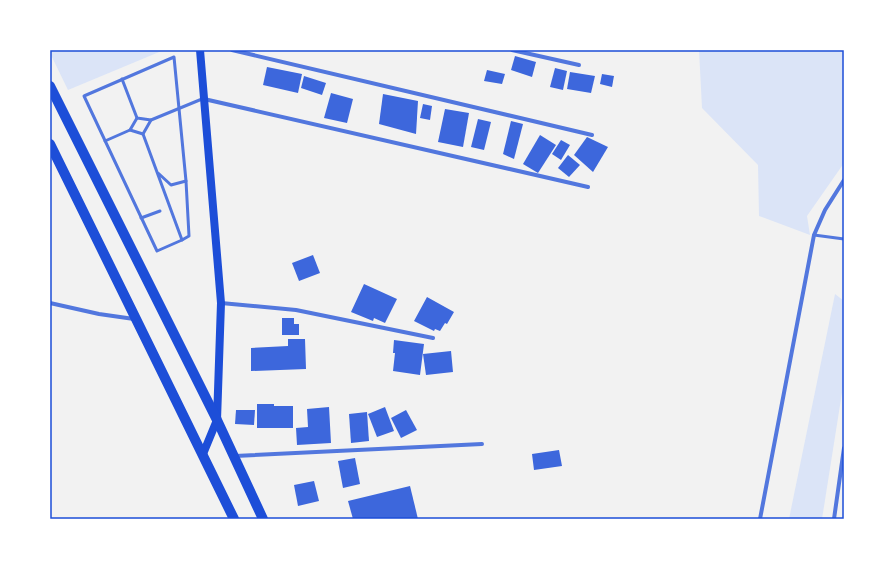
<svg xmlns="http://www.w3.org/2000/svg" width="894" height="569" font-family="'Noto Sans',sans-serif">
  <rect width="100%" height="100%" fill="#f2f2f2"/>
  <g fill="#dbe4f7">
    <path d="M50 50H164L68 90 50 53Z"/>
    <path d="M699 50H844V163L807 216 810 235 759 216 758 165 702 108Z"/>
    <path d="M835 294 844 301V380L822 519H789Z"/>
  </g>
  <g fill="#3d67dc">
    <path d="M515 56 536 62 532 77 511 70Z"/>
    <path d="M267 67 302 74 298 93 263 85Z"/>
    <path d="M555 68 567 71 563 90 550 87Z"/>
    <path d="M487 70 505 74 502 84 484 81Z"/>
    <path d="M570 72 595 76 591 93 567 89Z"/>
    <path d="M602 74 614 76 612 87 600 84Z"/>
    <path d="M304 76 326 83 322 95 301 88Z"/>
    <path d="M331 93 353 99 347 123 324 118Z"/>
    <path d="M383 94 418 101 416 134 379 124Z"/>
    <path d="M423 104 432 106 430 120 420 118Z"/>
    <path d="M445 109 469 113 463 147 438 142Z"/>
    <path d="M478 119 491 122 484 150 471 147Z"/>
    <path d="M511 121 523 124 514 159 503 154Z"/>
    <path d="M540 135 556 145 538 173 523 164Z"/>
    <path d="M587 137 608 147 593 172 574 155Z"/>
    <path d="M561 140 570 145 561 160 552 154Z"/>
    <path d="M568 155 580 165 569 177 558 168Z"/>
    <path d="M313 255 320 273 299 281 292 263Z"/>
    <path d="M364 284 397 299 385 323 374 318 373 321 351 312Z"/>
    <path d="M427 297 454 312 447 324 445 323 440 331 435 329 434 331 414 321Z"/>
    <path d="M282 318H294V324H299V335H282Z"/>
    <path d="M288 339H305L306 369 251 371V348L288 346Z"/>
    <path d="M394 340 424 344 420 375 393 371 395 353H393Z"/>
    <path d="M451 351 453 372 426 375 423 354Z"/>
    <path d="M257 404H274V406H293V428H257Z"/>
    <path d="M329 407 331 443 297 445 296 428 308 427 307 409Z"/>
    <path d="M385 407 394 431 377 437 368 414Z"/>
    <path d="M236 410H255L254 425 235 424Z"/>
    <path d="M406 410 417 430 401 438 391 418Z"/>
    <path d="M367 412 369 441 351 443 349 414Z"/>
    <path d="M559 450 562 466 534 470 532 454Z"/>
    <path d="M355 458 360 484 343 488 338 461Z"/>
    <path d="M314 481 319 501 298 506 294 485Z"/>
    <path d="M410 486 418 519H353L348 501Z"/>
  </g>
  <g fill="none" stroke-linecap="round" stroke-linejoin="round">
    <g stroke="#5277de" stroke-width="3">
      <path d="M122 79 137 118 151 120 202 99"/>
      <path d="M151 120 143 134 182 240 189 236 186 181 171 185 158 173"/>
      <path d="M130 130 143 134"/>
      <path d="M105 141 130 130 137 118"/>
      <path d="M141 218 160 211"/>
      <path d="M814 235 844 239"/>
      <path d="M182 240 157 251 84 96 174 57 186 181"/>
    </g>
    <g stroke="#5277de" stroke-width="4">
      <path d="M232 50 592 135"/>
      <path d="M512 50 579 65"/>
      <path d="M204 99 588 187"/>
      <path d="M50 303 99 314 134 319"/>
      <path d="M221 303 296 310 433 338"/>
      <path d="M235 456 482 444"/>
      <path d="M760 519 814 235 825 210 844 180"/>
      <path d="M834 519 844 448"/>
    </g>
    <path stroke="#1d4ed8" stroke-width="8" d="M200 50 221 303 217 420 203 454"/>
    <g stroke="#1d4ed8" stroke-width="10">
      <path d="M50 86 217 420 263 519"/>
      <path d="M50 144 136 319 234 519"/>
    </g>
  </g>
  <rect width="894" height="569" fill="none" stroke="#ffffff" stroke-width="102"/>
  <rect x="51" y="51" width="792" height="467" fill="none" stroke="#1d4ed8" stroke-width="1.5"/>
</svg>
